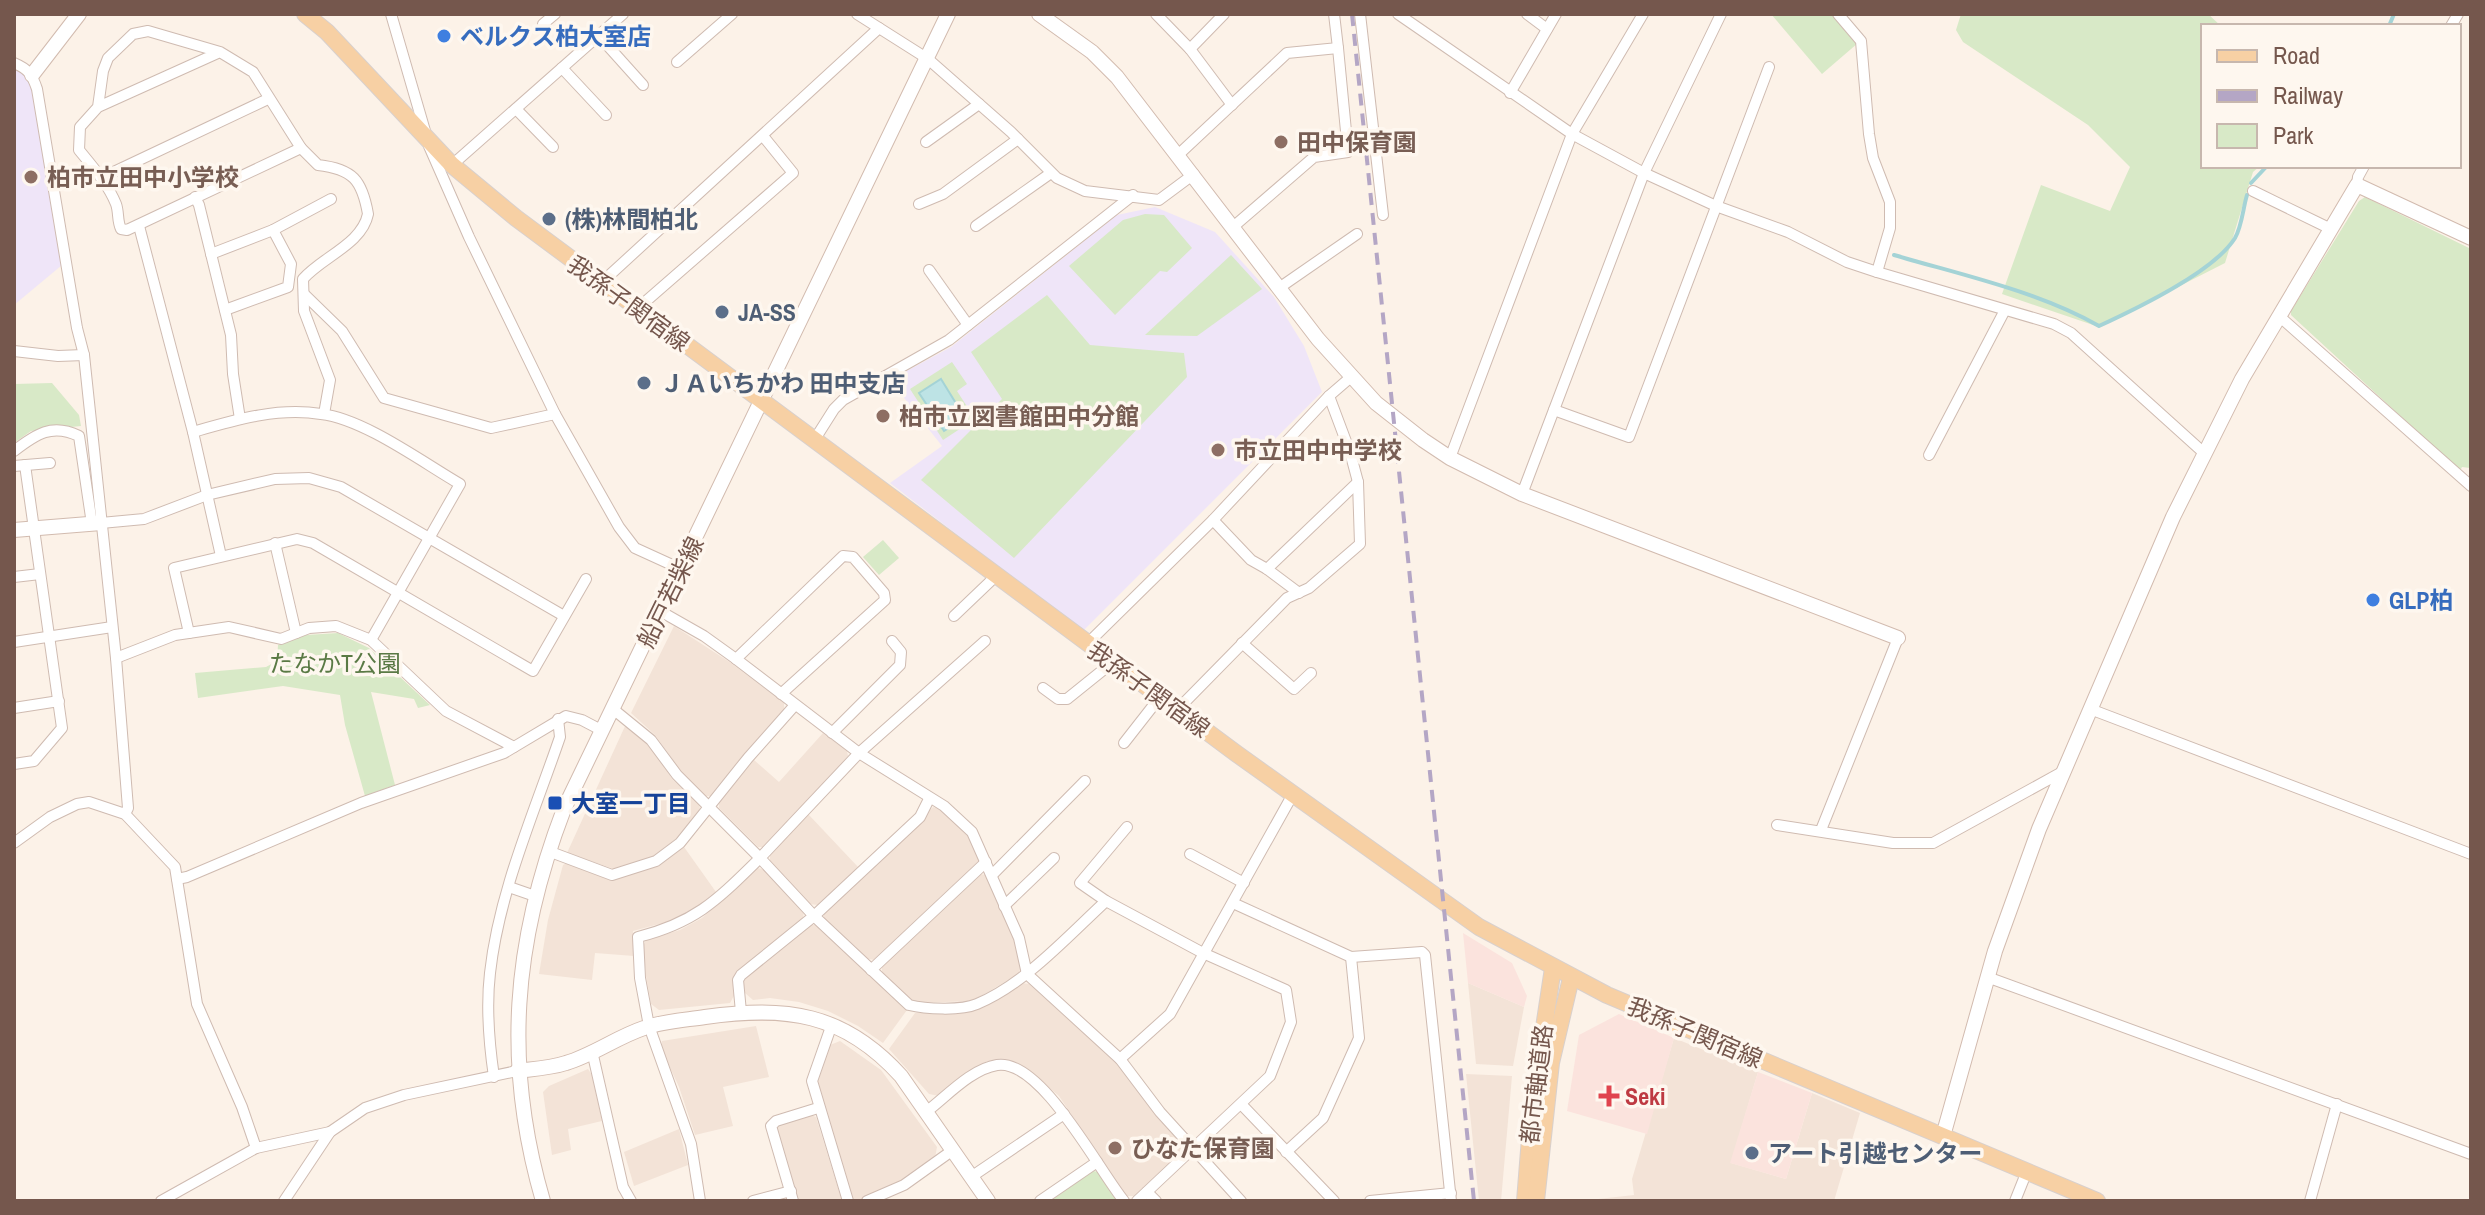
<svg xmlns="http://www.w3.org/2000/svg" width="2485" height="1215" font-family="'Archivo Narrow','Noto Sans JP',sans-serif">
  <rect width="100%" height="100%" fill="#fcf2e8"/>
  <g fill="#f3e3d7">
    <path d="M674 626 731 663 784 703V710L712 796H704L681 771 655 735 631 713Z"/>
    <path d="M626 724 648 743 673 780 699 803 700 809 678 837 653 857 614 869 567 853Z"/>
    <path d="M823 733 847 751 848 756 764 847H758L719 808V803L754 760 779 782Z"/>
    <path d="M933 807 939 809 967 834 980 856 978 862 875 960 868 959 824 919V913Z"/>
    <path d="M808 814 858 867 818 905 809 904 770 862V855Z"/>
    <path d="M684 847 716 892 709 899 674 920 633 931 634 956 595 953 592 980 539 974 548 920 563 865 567 863 612 880 657 866Z"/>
    <path d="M757 868 763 869 804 912 803 918 738 971 735 994 730 1003 659 1010 651 1004 646 976 643 946 646 940 680 930 702 918Z"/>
    <path d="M980 874 986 875 1016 941 1021 968 1018 974 973 1001 918 1003 912 1001 882 973V966Z"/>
    <path d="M810 925H816L907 1010 883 1043 858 1026 828 1011 799 1002 770 998 753 1000 745 993 743 983 745 978Z"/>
    <path d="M1022 983 1029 984 1121 1067 1182 1146V1152L1134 1196H1126L1059 1096 1025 1068 1005 1060 987 1061 939 1096 929 1094 889 1049 915 1013 973 1011Z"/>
    <path d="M1468 983 1524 1007 1513 1066 1476 1064Z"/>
    <path d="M756 1026 769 1077 723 1087 733 1126 695 1135 679 1087 661 1048 662 1041Z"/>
    <path d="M1674 1038 1758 1072 1731 1163 1786 1179 1812 1093 1860 1113 1834 1201H1580L1634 1195 1632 1179Z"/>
    <path d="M840 1041 881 1070 937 1147 935 1158 895 1184 857 1201 852 1198 817 1088 816 1077 830 1045Z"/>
    <path d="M588 1069 592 1075 602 1121 568 1129 571 1150 552 1155 543 1092 549 1086Z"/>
    <path d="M1466 1074 1512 1076 1501 1201H1479Z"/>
    <path d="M811 1115 816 1117 842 1201H798L775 1130 778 1125Z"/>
    <path d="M679 1129 688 1165 634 1186 624 1152Z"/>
  </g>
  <g fill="#fbe3dd">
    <path d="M1463 933 1512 963 1527 996 1524 1007 1468 983Z"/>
    <path d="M1619 1014 1674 1038 1647 1134 1567 1111 1579 1035Z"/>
    <path d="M1758 1072 1812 1093 1786 1179 1730 1163Z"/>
  </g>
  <g fill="#efe5f8">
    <path d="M14 68 28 77 32 90 62 265 14 305Z"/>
    <path d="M1155 207 1215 232 1274 297 1304 346 1322 392 1083 631 890 483 942 446 890 380 951 347 1117 215Z"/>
  </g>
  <g fill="#d8e9c7">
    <path d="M1771 14H1833L1858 43 1822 74Z"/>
    <path d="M1961 14H2208L2221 26H2203V166H2260L2253 172 2225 263 2099 327 2002 294 2041 185 2110 211 2130 167 2088 125 1963 42 1956 30Z"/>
    <path d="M2365 197 2471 249 2470 468 2462 467 2460 471 2291 315V311L2359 201Z"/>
    <path d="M1145 214 1164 215 1192 248 1167 272 1160 271 1115 315 1069 266 1123 220Z"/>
    <path d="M1231 255 1262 289 1197 336 1145 335Z"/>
    <path d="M1047 295 1090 345 1184 353 1187 377 1014 558 921 480 1002 399 971 352Z"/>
    <path d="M952 362 967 384 957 391 975 419 943 440 910 389Z"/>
    <path d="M52 383 79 415 81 426 31 431 14 443V384Z"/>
    <path d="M883 540 899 558 879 575 863 557Z"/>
    <path d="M338 633 369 648 430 705 418 708 414 699 371 692 395 785 365 796 345 725 340 695 283 686 198 698 195 673 266 667 277 661 278 645 306 635Z"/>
    <path d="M1093 1171 1099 1172 1119 1201H1050Z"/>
  </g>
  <path fill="#bde3e5" stroke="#a4d3d6" stroke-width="2" d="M941 379 965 418 944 431 919 393Z"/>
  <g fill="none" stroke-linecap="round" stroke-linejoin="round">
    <g stroke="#a4d3d6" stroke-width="4">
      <path d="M2389 26 2394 14"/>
      <path d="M2251 183 2267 166"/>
      <path d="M1894 255C1962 275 2037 291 2099 326 2136 309 2214 272 2235 238 2242 226 2243 208 2247 195"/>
    </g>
    <g stroke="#cfbbb1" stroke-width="12">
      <g id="street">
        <path d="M391 14 425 131"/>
        <path d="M857 14 928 59 1011 132 1057 178 1085 191 1159 200 1194 174"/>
        <path d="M1156 14 1190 49 1224 14"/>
        <path d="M1360 14 1383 215"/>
        <path d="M1398 14 1572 134 1644 173 1716 206 1788 232 1847 262 1877 272"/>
        <path d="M1527 14 1547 29"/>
        <path d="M1838 14 1861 41 1869 134 1873 158 1890 202V228L1877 272 2054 324 2071 333 2204 453"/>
        <path d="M543 24 555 14"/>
        <path d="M2451 26 2458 14"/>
        <path d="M599 36 643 85"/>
        <path d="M1190 49 1232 105"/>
        <path d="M677 62 732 14"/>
        <path d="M14 63C28 69 32 74 37 89L77 328 84 355 116 658 128 808 125 814"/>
        <path d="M562 68 606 115"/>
        <path d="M1510 93 1556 14"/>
        <path d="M98 107 103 71 108 58 133 34 148 31 220 52 253 72 301 148 127 230 121 229C117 221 119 212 116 204 108 184 92 166 79 150L80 127 98 107 220 52"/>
        <path d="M516 109 553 147"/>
        <path d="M926 142 979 104"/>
        <path d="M429 146 469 237 555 414 619 527 635 548 681 569"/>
        <path d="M301 148 318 165C353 169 362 180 368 214 362 244 322 257 303 279L304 311 330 380 324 414"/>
        <path d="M1178 155 1287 53 1338 48 1334 14"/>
        <path d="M452 165 623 14"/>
        <path d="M101 178 268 99"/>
        <path d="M2357 185 2358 177 2364 166"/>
        <path d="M2253 191 2331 229"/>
        <path d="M195 197 199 205 231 335 233 374 240 419"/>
        <path d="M919 204 943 194 1018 139"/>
        <path d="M139 226 193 432 221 556"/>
        <path d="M976 226 1051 173"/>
        <path d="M1233 227 1314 157 1348 152 1338 48"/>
        <path d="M211 254 273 230 331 199"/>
        <path d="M929 270 968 325"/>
        <path d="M601 283 879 28"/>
        <path d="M1279 288 1357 234"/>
        <path d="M304 294 342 331 384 398 491 428 555 414"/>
        <path d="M637 309 793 173 763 136"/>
        <path d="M225 310 288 287 291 264 273 230"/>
        <path d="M2279 316 2471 486"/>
        <path d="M14 351 58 356 84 355"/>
        <path d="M1554 410 1629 437 1769 67"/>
        <path d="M193 432C235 420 277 407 321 414 364 419 422 462 460 484L371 640"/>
        <path d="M815 439 834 409 843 400 949 340 1133 195"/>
        <path d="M14 451C36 434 52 423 79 436L92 524"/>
        <path d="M1929 455 2005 310"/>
        <path d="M1450 458 1572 134 1643 14"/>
        <path d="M14 466 50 463"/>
        <path d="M1522 494 1644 173 1721 14"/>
        <path d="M1213 520 1251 560 1267 569 1299 593"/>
        <path d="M101 523 144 519 207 495 275 479 309 478 341 487 564 616"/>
        <path d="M275 543 296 633"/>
        <path d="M1267 569 1358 482"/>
        <path d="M14 577 40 574"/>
        <path d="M660 611 704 636 736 659 859 753 944 806 972 832 1019 938 1027 974 1120 1059 1160 1112 1241 1201"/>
        <path d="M954 616 998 574"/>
        <path d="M189 633 174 568 297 539 313 543 533 671 586 579"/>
        <path d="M985 641 859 753 760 858 814 916 909 1005C925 1009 961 1011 977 1004 1025 984 1068 936 1106 901L1203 953 1286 990 1291 1022 1270 1076 1137 1201"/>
        <path d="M14 642 112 627"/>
        <path d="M1088 643 1213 520 1329 396 1351 377"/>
        <path d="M1242 643 1294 689 1311 673"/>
        <path d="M116 658 175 635 229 627 281 639 309 628 336 626 371 640 446 711 514 747"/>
        <path d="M736 659 843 556 853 557 884 593 885 600 781 694"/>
        <path d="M1043 688 1058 699H1067L1113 662"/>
        <path d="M14 708 59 701"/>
        <path d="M613 709 651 740 677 775 760 858C718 899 697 922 638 937L640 978 649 1026 691 1144 700 1201"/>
        <path d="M1178 709 1287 598 1309 588 1360 544 1358 482 1350 452 1329 396"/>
        <path d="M2090 709 2471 854"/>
        <path d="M832 733 900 665 901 652 892 641"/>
        <path d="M1124 743 1160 697"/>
        <path d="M14 764 34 761 62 728 25 465"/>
        <path d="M1777 825 1893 843H1933L2064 771"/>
        <path d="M1821 830 1898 638"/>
        <path d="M14 843 50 817 77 804 89 802 125 814 175 867 197 1004 242 1107 256 1148"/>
        <path d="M548 851 612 875 656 861 680 843 748 758 795 705"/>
        <path d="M1190 854 1244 883"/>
        <path d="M992 875 1085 781"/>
        <path d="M177 879 187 877 361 803 504 753 566 716 582 720 603 731"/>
        <path d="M509 887 535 896"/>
        <path d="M1106 901 1080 883 1127 827"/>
        <path d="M1233 903 1351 957 1422 952 1425 955 1451 1201"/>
        <path d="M1004 906 1054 858"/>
        <path d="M871 970 986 862"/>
        <path d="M1987 977 2471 1154"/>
        <path d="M741 1012 738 980 741 975 814 916 920 817 929 799"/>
        <path d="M832 1024 812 1081 848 1201"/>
        <path d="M592 1051 623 1187 631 1201"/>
        <path d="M1120 1059 1170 1014 1293 794"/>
        <path d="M494 1077C489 1043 486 1007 490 973 499 892 534 813 560 737L558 719"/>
        <path d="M1241 1104 1334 1201"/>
        <path d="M926 1112C946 1097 971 1069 997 1065 1041 1058 1099 1171 1124 1201"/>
        <path d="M1286 1152 1323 1118 1359 1038 1351 957"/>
        <path d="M971 1177 1064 1114"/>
        <path d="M1147 1192 1156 1201"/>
        <path d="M161 1201 256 1148 330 1132"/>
        <path d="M284 1201 330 1132 365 1108 404 1095 517 1071"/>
        <path d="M753 1201 791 1191"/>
        <path d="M793 1201 771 1126 776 1121 818 1108"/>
        <path d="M867 1201 904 1185 953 1150"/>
        <path d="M1040 1201 1097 1162"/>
        <path d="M1370 1201 1451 1193"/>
        <path d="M2015 1201 2027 1171"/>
        <path d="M2310 1201 2337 1104"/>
      </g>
    </g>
    <g stroke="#d2bbaf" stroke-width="16">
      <g id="secondary">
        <path d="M1039 14 1092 52 1117 77 1318 339 1376 403 1423 440 1450 458 1522 494 1898 638"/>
        <path d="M32 75 79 14"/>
        <path d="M14 530 101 523"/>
        <path d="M517 1071C533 1069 551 1068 566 1063 593 1055 617 1037 644 1028 663 1021 685 1020 705 1017 786 1006 843 1012 901 1076L988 1201"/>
        <path d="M1943 1136 1995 951 2039 829 2173 517 2242 379 2357 185 2471 238"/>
        <path d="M543 1201C503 1064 513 942 564 809L948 14"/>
      </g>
    </g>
    <g stroke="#d8d0cd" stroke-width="18">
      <g id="primary">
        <path d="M305 14 327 32 452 165 516 218 1237 754 1479 927 1607 995 2097 1201"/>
        <path d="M1525 1201 1533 1100 1553 968"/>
        <path d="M1536 1201 1551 1063 1571 978"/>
      </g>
    </g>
    <use href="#street" stroke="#fff" stroke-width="10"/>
    <use href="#secondary" stroke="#fff" stroke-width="14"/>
    <use href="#primary" stroke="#f7d0a4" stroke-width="16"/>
    <path stroke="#b4a6c5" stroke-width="4" stroke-dasharray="12 8" stroke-linecap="butt" d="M1352 14 1474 1201"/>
  </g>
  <g fill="#3f7fe0" stroke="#fef7ef" stroke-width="3">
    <circle cx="444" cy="36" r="8"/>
    <circle cx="2373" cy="600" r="8"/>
  </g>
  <g fill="#8d6e63" stroke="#fef7ef" stroke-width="3">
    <circle cx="1281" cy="142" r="8"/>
    <circle cx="31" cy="177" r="8"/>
    <circle cx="883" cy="416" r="8"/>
    <circle cx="1218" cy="450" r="8"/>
    <circle cx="1115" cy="1148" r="8"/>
  </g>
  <g fill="#5c6f8a" stroke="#fef7ef" stroke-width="3">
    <circle cx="549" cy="219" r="8"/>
    <circle cx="722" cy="312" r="8"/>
    <circle cx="644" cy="383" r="8"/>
    <circle cx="1752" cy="1153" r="8"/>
  </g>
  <rect fill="#1a4fb4" stroke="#fef7ef" stroke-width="3" x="547" y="795" width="16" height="16" rx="4"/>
  <path fill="#e0444e" stroke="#fef7ef" stroke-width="3" d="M1605 1084h8v8h8v8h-8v8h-8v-8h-8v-8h8z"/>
  <g text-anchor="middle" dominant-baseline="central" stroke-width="7" stroke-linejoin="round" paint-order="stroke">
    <g font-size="24" font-weight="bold" fill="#366cbe" stroke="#fef7ef" text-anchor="start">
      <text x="460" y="36">ベルクス柏大室店</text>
      <text x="2389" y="600">GLP柏</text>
    </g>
    <g font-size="24" font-weight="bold" fill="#785e54" stroke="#fef7ef" text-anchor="start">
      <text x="1297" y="142">田中保育園</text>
      <text x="47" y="177">柏市立田中小学校</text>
      <text x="899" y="416">柏市立図書館田中分館</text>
      <text x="1234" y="450">市立田中中学校</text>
      <text x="1131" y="1148">ひなた保育園</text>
    </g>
    <g font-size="24" font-weight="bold" fill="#4e5e75" stroke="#fef7ef" text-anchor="start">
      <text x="565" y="219">(株)林間柏北</text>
      <text x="738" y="312">JA-SS</text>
      <text x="660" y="383">ＪＡいちかわ 田中支店</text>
      <text x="1768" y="1153">アート引越センター</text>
    </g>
    <g font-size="24" fill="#75574d" stroke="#fef7ef">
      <text transform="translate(629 303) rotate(36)">我孫子関宿線</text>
      <text transform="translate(670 592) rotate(-64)">船戸若柴線</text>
      <text transform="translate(1149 689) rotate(36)">我孫子関宿線</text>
      <text transform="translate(1695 1032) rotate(23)">我孫子関宿線</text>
      <text transform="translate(1536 1084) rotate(-83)">都市軸道路</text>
    </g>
    <g font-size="24" fill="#5a7a45" stroke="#fef7ef">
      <text x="335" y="663">たなかT公園</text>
    </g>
    <g font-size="24" font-weight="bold" fill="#164399" stroke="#fef7ef" text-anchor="start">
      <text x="571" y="803">大室一丁目</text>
    </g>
    <g font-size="24" font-weight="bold" fill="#be3a42" stroke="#fef7ef" text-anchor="start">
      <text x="1625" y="1096">Seki</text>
    </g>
  </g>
  <rect width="2485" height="1215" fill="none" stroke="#75574d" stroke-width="32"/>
  <rect x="2201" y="24" width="260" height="144" fill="#fef7ef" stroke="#c7b7ae" stroke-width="2"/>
  <rect x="2217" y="50" width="40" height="12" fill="#f7d0a4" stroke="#c7b7ae" stroke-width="2"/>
  <text x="2273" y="64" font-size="24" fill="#75574d">Road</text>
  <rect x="2217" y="90" width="40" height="12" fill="#b4a6c5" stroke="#c7b7ae" stroke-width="2"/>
  <text x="2273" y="104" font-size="24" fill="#75574d">Railway</text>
  <rect x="2217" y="124" width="40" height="24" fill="#d8e9c7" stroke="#c7b7ae" stroke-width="2"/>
  <text x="2273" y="144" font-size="24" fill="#75574d">Park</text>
</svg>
